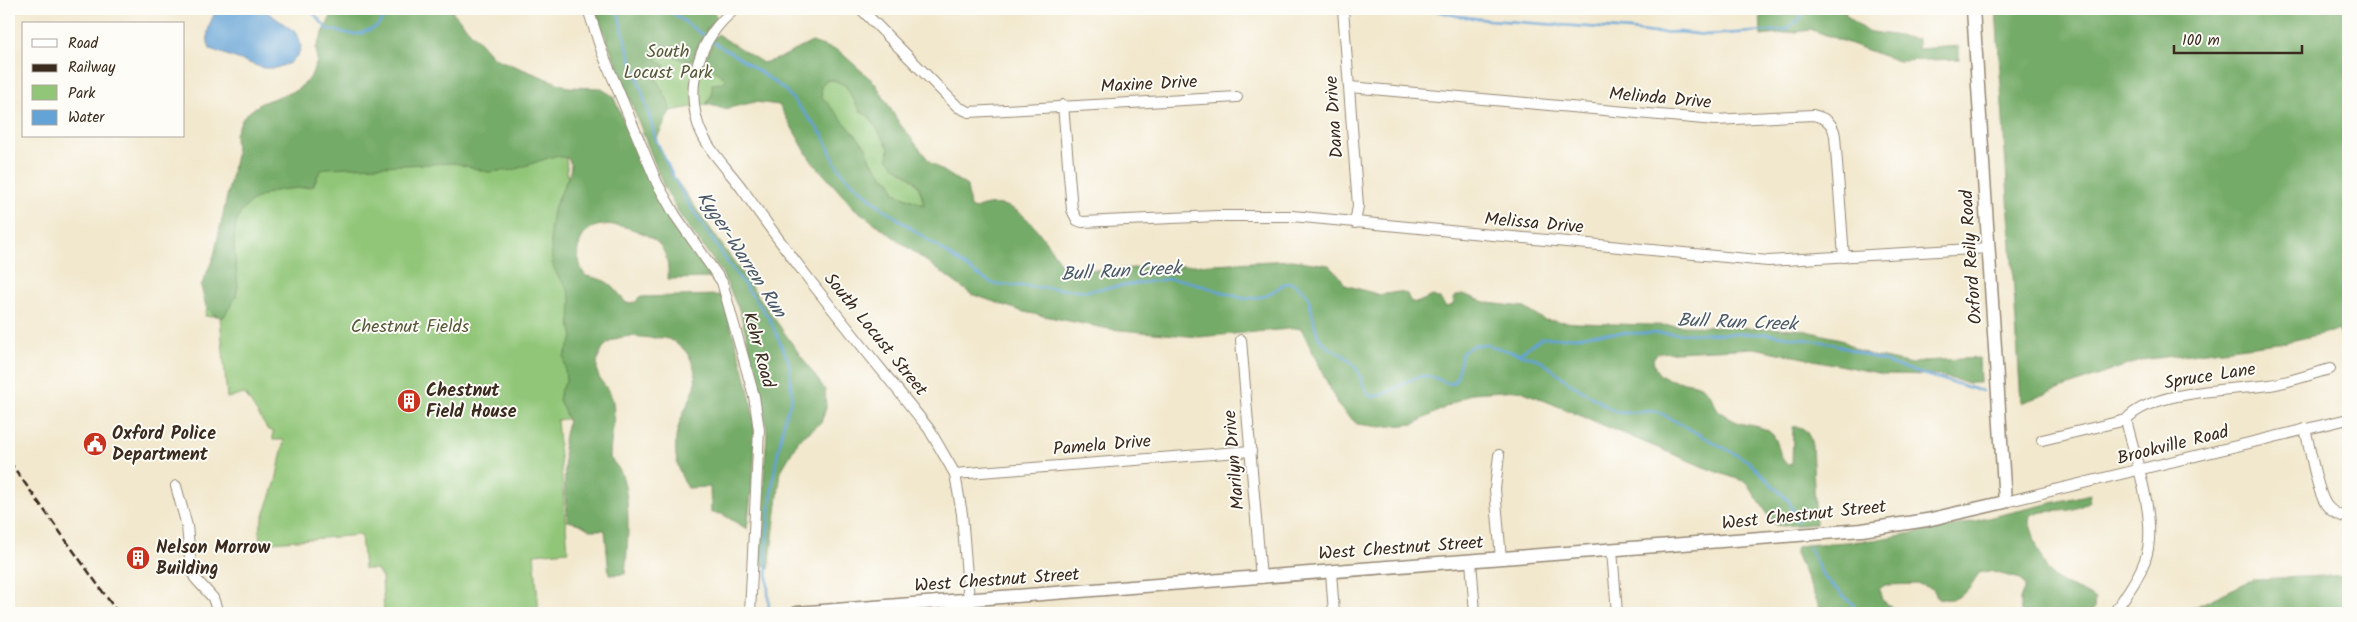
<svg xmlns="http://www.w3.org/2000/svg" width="2357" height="622" font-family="Kalam,sans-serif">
  <rect width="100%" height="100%" fill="#fdfcf7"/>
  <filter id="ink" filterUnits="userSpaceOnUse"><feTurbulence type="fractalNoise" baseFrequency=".02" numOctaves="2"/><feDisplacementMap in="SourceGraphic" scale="10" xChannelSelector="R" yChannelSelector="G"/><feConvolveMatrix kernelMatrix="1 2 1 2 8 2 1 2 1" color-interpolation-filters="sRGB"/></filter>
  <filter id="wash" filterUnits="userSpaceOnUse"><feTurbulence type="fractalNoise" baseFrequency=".0096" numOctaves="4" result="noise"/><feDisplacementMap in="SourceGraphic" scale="20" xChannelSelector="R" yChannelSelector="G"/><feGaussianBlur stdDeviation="1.12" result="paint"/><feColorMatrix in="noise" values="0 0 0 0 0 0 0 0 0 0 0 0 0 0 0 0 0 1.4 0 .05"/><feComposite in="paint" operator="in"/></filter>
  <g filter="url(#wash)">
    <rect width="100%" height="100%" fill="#f2e8ce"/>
    <g fill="#91c678" stroke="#66784b">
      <path d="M595 9H710L717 16 706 33 795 88 670 111 640 125Z"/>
      <path d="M826 80H834L845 85 861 112 869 116 889 148 888 159C906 180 917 170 924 206L895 193 891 182 884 177 869 159 866 147 821 97V86Z"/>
      <path d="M565 144 587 416 557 420 568 551 534 554 539 613H384L382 577 376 569H364L361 535 260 543 259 530 276 481 284 440H273V431L268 430 245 394 227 398 220 316H205L228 220 263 168Z"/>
    </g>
    <g fill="#74ab68" stroke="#586a43" fill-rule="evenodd">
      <path d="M337 9H459L451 10 494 58 568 87 600 88 613 96 650 181 672 222 714 278 668 279C669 268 667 252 658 243 641 228 591 212 581 240 579 246 577 249 578 255 580 263 580 270 586 276 610 280 612 285 626 303L636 302 639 297 721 295C733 334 747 374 753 414 758 451 751 492 747 529L722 514 711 513 710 487 688 488C678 473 674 456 676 438 678 421 687 407 693 392 701 372 689 346 668 339 663 337 655 338 650 338 634 336 618 334 606 345 599 351 597 360 597 369 597 382 611 388 613 402 616 421 610 439 610 458 614 463 620 469 622 475 631 501 628 546 625 574L609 575 605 530H590L580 524 568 521 565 495 564 440 568 420 559 400 561 389 566 382 564 356 573 338 570 323 571 300 568 290 557 275 552 263 550 230 553 210 570 173 571 165 568 158 554 156 513 170 488 172 455 163 327 168 320 171 313 186C301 189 287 188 275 191 221 207 235 244 238 287L236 297 223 318 213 314 206 307 201 286 214 256 236 155 235 134 244 116 261 103 297 90 310 78 317 62 316 48 333 12Z"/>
      <path d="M595 9H710L717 16 702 37 692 60H683L663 51 657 54V60L665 66 664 70 658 73 656 79 668 101 670 111 656 140 673 176 825 390 826 408 821 423 799 440 781 471 769 569 758 560 767 433 763 400 740 312 721 271 681 217 663 185Z"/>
      <path d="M1760 9H1845L1846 15 1866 31 1918 39V49L1959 46V59L1898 61 1812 30 1761 36Z"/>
      <path d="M1996 9H2348V366L2339 330 2286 342 2141 360 2021 403Z"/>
      <path d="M717 34 763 63 780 58 812 42 839 51 875 83 899 123 931 163 967 186 970 207 975 209C1019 190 1040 235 1062 265L1096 270 1292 260 1329 265 1339 275 1345 285 1380 295 1398 292 1407 294 1410 301 1416 303 1433 296 1440 299 1446 307 1453 305 1454 297 1462 294 1488 303 1523 307 1544 320 1577 323 1798 329 1841 339 1853 348 1873 356 1913 364 1922 361 1979 358 1980 383H1968L1936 375 1883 374 1754 348 1657 353 1653 359C1656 388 1685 377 1702 387 1713 394 1714 409 1723 414 1728 417 1732 420 1737 422 1749 427 1763 424 1773 435 1780 444 1778 458 1788 465L1792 464 1793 427C1805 425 1810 435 1812 446L1816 524 1784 526 1775 525 1746 482 1711 470 1519 390 1472 393 1414 424 1380 427 1357 424 1339 407 1301 328 1199 337 1109 329 1024 312 971 294 854 208 810 159 779 105 755 102 724 109 707 104 709 98 712 96V84L724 83 726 79 704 63ZM826 80H834L845 85 861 112 869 116 889 148 888 159C906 180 918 170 924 205L895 193 891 182 884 177 869 159 866 147 822 97 821 86Z"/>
      <path d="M2090 494 2089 501C2069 517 2053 507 2030 515L2029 522C2036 540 2041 570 2059 581 2071 588 2084 590 2095 599L2094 609 2090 613H2021L2020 599 2025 587 2021 579 1989 571 1979 573C1969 589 1960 604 1938 598L1933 589 1919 584 1885 585 1879 589 1882 600 1900 613H1822L1795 551 1798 546 1805 545 1873 540 1958 525Z"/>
      <path d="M2348 575V613H2182L2254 579Z"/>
    </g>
    <path fill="#63a3d6" stroke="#4f667a" d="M217 9H263L294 31 299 38 301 47 298 55 290 63 276 68H263L210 49C204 35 210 21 217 9Z"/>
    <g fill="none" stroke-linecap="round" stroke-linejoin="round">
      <g stroke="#63a3d6" stroke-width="2.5">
        <path d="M310 9 327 29 352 34H359L376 27 393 9"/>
        <path d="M617 9 626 44 641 88 656 140 673 176 688 203 728 263 769 318 789 362 792 398 785 417 774 472 766 547 769 613"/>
        <path d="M667 9 706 37"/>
        <path d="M1428 9 1458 16 1489 20 1631 30 1654 33 1680 32 1705 35 1785 30 1800 19 1805 9"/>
        <path d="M711 41 740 58 784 89 823 135 836 164 845 176 881 207 981 277 994 284 1086 291 1168 279 1183 280 1245 299 1266 296 1286 283H1293L1303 290 1308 296 1318 337 1328 347 1344 356 1355 366 1368 394 1372 397C1390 396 1406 377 1425 376 1435 376 1442 382 1452 384L1457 378 1462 353 1474 345H1488L1540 360 1570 383 1614 411 1624 413 1656 411 1664 415 1748 461 1789 501 1797 521"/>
        <path d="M1519 354 1541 338H1565L1604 333 1769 334 1830 343 1922 374 1982 391"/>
        <path d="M1809 547 1823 576 1862 613"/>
      </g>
    </g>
  </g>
  <g filter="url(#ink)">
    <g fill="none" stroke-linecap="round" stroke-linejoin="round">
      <g stroke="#968976" stroke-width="12">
        <g id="minor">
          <path d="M588 9 602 52 657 183 675 215 722 282 754 396 759 430 750 613"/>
          <path d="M735 9C701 36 685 81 698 124 706 149 728 169 743 190 800 272 866 350 929 429L955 474 962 514 970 613"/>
          <path d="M861 9 958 107 969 112 1237 97"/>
          <path d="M1343 9 1358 206 1355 223"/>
          <path d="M1350 87 1715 120 1813 115C1826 118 1833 123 1835 136L1844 257"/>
          <path d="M1063 105 1072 210 1077 220 1082 222 1217 216H1292L1768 261 1989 248"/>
          <path d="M1241 340 1261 578"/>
          <path d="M2305 429C2310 446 2317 496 2328 507 2333 513 2341 516 2348 518"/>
          <path d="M2042 440 2126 420C2151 390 2232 390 2270 385 2290 382 2311 374 2330 369"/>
          <path d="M1499 455 1495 489 1501 559"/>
          <path d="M955 474 1251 451"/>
          <path d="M176 486 187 526 191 569 195 578 213 598 218 613"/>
          <path d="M2005 502 2348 419"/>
          <path d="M1612 550 1617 613"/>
          <path d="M1471 561 1475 613"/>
          <path d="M1331 572 1334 613"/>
          <path d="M2114 613C2125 596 2138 580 2145 560 2159 523 2135 458 2126 420"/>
        </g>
      </g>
      <g stroke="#968976" stroke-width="15">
        <path id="major" d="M797 613 1862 530 1927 520 2005 502 1973 9"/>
      </g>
      <use href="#minor" stroke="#fff" stroke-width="10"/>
      <use href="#major" stroke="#fff" stroke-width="12"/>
      <path stroke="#3b2a1e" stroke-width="2.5" stroke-dasharray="8 4" stroke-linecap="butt" d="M9 461 118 613"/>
    </g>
  </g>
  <defs>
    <g id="building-disc" transform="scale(1.25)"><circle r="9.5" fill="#c8321e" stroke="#fdfcf7"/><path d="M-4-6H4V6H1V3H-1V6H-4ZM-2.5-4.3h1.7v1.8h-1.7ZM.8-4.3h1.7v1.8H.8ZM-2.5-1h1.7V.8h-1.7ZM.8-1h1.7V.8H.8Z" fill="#fff"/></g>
    <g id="civic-disc" transform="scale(1.25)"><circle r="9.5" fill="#c8321e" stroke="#fdfcf7"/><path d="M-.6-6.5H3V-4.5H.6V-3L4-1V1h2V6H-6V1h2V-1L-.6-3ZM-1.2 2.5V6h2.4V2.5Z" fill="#fff"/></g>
  </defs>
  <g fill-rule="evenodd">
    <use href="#building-disc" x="409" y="401"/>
    <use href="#civic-disc" x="95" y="444"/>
    <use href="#building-disc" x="138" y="558"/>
  </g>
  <g text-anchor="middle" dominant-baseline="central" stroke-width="4" stroke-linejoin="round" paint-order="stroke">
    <g font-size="18" fill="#555939" stroke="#fdfcf7">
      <text x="668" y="52">South<tspan x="668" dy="21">Locust Park</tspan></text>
      <text x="410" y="327">Chestnut Fields</text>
    </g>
    <g font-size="18" fill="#3b2a1e" stroke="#fdfcf7">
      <text transform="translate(1149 85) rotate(-3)">Maxine Drive</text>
      <text transform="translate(1660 99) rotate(5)">Melinda Drive</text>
      <text transform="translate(1335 117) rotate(-94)">Dana Drive</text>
      <text transform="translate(1534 224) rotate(5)">Melissa Drive</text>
      <text transform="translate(1972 257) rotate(-94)">Oxford Reily Road</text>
      <text transform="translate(875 335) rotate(51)">South Locust Street</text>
      <text transform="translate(758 350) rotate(75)">Kehr Road</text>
      <text transform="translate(2210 377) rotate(-9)">Spruce Lane</text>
      <text transform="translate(1102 446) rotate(-5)">Pamela Drive</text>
      <text transform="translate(2173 446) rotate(-14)">Brookville Road</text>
      <text transform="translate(1235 460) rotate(-95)">Marilyn Drive</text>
      <text transform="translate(1804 516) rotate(-6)">West Chestnut Street</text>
      <text transform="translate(1401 549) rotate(-4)">West Chestnut Street</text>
      <text transform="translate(997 581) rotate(-4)">West Chestnut Street</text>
    </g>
    <g font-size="18" font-weight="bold" fill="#3b2a1e" stroke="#fdfcf7" text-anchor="start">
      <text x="426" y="391">Chestnut<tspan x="426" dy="21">Field House</tspan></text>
      <text x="112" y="434">Oxford Police<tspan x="112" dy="21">Department</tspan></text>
      <text x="156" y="548">Nelson Morrow<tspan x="156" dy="21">Building</tspan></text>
    </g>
    <g font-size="19" font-style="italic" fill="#4b5a68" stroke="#fdfcf7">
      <text transform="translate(741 255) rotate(57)">Kyger-Warren Run</text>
      <text transform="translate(1121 272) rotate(-3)">Bull Run Creek</text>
      <text transform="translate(1737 323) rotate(2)">Bull Run Creek</text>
    </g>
  </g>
  <rect width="2357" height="622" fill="none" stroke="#fdfcf7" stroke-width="30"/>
  <rect x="22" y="22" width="162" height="115" fill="#fdfcf7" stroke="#afa8a0"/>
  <rect x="32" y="39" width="25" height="8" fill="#ffffff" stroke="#afa8a0"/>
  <text x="68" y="48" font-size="15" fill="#3b2a1e">Road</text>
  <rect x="32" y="64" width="25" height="8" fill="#3b2a1e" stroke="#afa8a0"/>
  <text x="68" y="72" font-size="15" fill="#3b2a1e">Railway</text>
  <rect x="32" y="85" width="25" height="15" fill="#91c678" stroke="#afa8a0"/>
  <text x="68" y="98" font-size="15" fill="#3b2a1e">Park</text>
  <rect x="32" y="110" width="25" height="15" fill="#63a3d6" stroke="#afa8a0"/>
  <text x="68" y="122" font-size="15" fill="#3b2a1e">Water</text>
  <path d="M2174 45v8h128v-8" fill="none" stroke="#3b2a1e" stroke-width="2.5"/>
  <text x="2182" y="45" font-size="15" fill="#3b2a1e" stroke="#fdfcf7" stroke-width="4" paint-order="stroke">100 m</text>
</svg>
